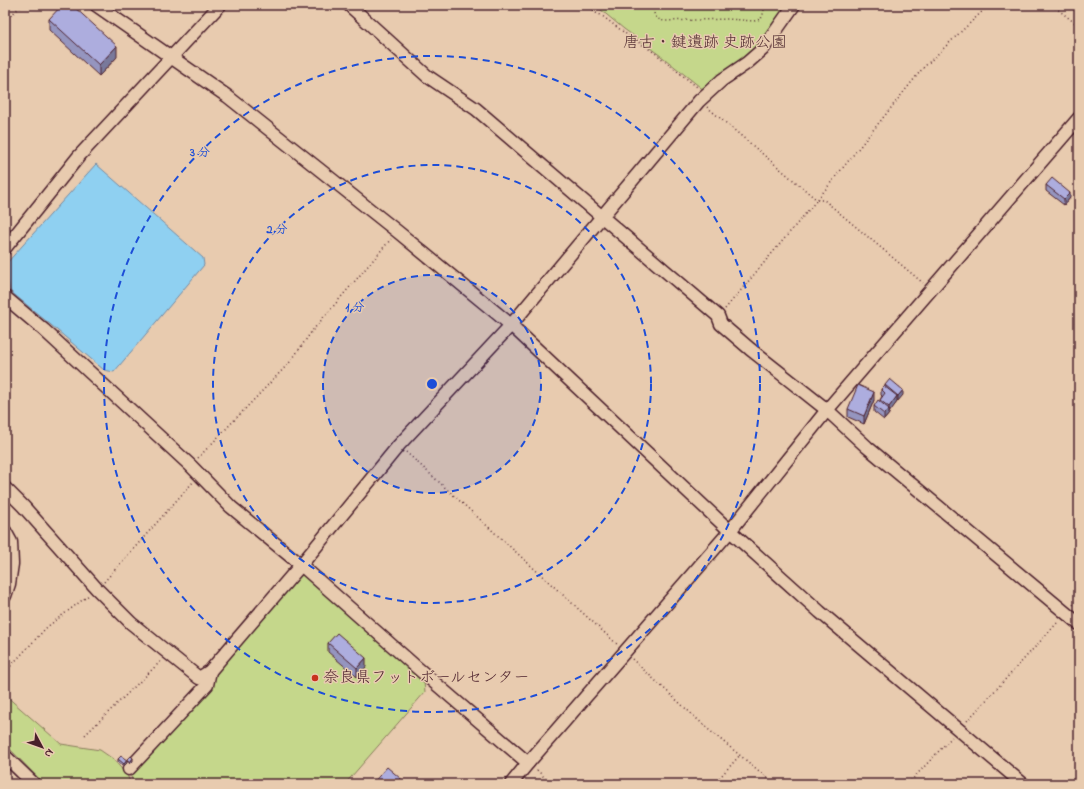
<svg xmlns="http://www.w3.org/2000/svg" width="1084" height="789" font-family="'Indie Flower','Klee One',sans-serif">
  <rect width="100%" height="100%" fill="#e8cbaf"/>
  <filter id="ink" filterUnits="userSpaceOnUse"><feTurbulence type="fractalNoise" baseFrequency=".025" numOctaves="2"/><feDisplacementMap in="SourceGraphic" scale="8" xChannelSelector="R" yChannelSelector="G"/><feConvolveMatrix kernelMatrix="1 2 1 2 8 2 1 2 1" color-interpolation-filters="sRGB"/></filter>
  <g filter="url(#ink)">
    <g fill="#c5d78b" stroke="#887b5b">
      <path d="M595 5H789L760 47 705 91 665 59 624 29Z"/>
      <path d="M301 573 424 682 425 692 345 784H134L129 772 212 673Z"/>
      <path d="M5 695 61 744 100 750 113 759 127 775 131 784H44L5 744Z"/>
    </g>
    <path fill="#8fd0f1" stroke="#7389a2" d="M96 164 203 258 204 265 114 372 104 370 51 325 10 291 5 265Z"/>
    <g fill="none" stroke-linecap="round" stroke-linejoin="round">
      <g stroke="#4a1f2b" stroke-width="15">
        <g id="minor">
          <path d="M96 5 227 96 398 232 511 325 730 531 820 612 1023 784"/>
          <path d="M349 5 427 76 476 109 718 316 721 324 750 349 827 410 867 447 1079 624"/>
          <path d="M5 248 79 156 220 5"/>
          <path d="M5 297 44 330 191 466 231 507 301 565 414 665 528 763"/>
          <path d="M5 488 23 506 97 589 131 623 199 678 210 671 301 565 399 445 511 325 699 101 722 80 747 63 763 49 794 5"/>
          <path d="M5 531 11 542 12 564 9 584 5 596"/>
          <path d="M5 756 34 784"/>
          <path d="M129 769 207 685 210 671"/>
          <path d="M511 784 528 763 730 531 827 410 1079 118"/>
        </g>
      </g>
      <g stroke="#4a1f2b" stroke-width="1.5" stroke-dasharray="1 3" stroke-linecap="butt">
        <path d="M587 5 596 13 601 15 626 34 655 53 697 87"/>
        <path d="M653 5C654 16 654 19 665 21L728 19 754 21 761 19 763 14 765 5"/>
        <path d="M1052 5 1079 26"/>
        <path d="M5 21 22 5"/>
        <path d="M707 107 817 200H824L923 283"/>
        <path d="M725 309 817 200 923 68 989 5"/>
        <path d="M406 452 618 645"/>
        <path d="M198 458 291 361 312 331 391 239"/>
        <path d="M104 582 193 482"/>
        <path d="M1073 605 1079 598"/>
        <path d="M632 659 709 730 775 784"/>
        <path d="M5 672 47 627 89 595"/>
        <path d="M967 721 1059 621"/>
        <path d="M85 735 161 661"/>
        <path d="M537 770 551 784"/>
        <path d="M714 784 740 755"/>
        <path d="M908 784 952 737"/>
      </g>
      <use href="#minor" stroke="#e8cbaf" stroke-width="12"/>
    </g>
    <g fill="#9595bf" stroke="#4a1f2b">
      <path d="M49 19 117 57 99 76 49 30Z"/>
      <path d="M1046 185 1070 198 1064 205 1046 191Z"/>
      <path d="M885 385 903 395 897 401V402L889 412V414L884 420 874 412V406L880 401V400L882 396 881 395V389L885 387Z"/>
      <path d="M874 400 864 424 848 417V409Z"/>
      <path d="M328 643 366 667 357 677 328 652Z"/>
      <path d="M118 759 127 763 124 766 118 762Z"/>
      <path d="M128 759 133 761 130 764 128 762Z"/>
    </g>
    <g fill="#79799b" stroke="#4a1f2b">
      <path d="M117 46V57L99 76V65Z"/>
      <path d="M1070 193V198L1064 205V199Z"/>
      <path d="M903 390V395L898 401V396Z"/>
      <path d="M874 392V400L864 424V416Z"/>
      <path d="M897 396V402L889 413V407Z"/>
      <path d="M889 409V414L884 420V414Z"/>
      <path d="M366 658V667L357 677V668Z"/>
      <path d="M133 758V761L130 764V762Z"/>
      <path d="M127 760V763L124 766V764Z"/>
    </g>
    <g fill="#adadde" stroke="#4a1f2b">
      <path d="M62 5H72L117 46 99 65 49 19Z"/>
      <path d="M1052 178 1070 193 1064 199 1046 185Z"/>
      <path d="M890 379 903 390 898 396 885 385Z"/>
      <path d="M858 385 874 392 864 416 848 409Z"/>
      <path d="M884 386 897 396 889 407 880 400 885 393 881 389Z"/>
      <path d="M878 400 889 409 884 414 874 406Z"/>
      <path d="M337 633 366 658 357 668 328 643Z"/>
      <path d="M121 756 127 760 124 764 118 759Z"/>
      <path d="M131 756 133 758 130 762 128 759Z"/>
      <path d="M387 767 407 784H372Z"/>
    </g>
  </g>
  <circle cx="432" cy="384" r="109" fill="#1d4ed8" fill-opacity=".12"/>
  <g fill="none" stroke="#1d4ed8" stroke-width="2" stroke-dasharray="7 5">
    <circle cx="432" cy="384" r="109"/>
    <circle cx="432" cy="384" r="219"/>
    <circle cx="432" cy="384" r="328"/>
  </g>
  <circle fill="#c8321e" stroke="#e8cbaf" stroke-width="1.5" cx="315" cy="678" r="4"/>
  <g text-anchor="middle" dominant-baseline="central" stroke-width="3" stroke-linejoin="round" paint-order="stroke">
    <g font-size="16" fill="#563135" stroke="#e8cbaf">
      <text x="705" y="43">唐古・鍵遺跡 史跡公園</text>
    </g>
    <g font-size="16" fill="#4a1f2b" stroke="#e8cbaf" text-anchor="start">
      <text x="323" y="678">奈良県フットボールセンター</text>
    </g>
  </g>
  <circle cx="432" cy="384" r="6" fill="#1d4ed8" stroke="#e8cbaf" stroke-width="2"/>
  <g font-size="12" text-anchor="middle" font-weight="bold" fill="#1d4ed8" stroke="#e8cbaf" stroke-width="3" stroke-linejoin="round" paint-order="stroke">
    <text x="200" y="156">3 分</text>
    <text x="277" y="233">2 分</text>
    <text x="355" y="311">1 分</text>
  </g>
  <rect width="1084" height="789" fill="none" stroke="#e8cbaf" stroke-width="20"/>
  <rect x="10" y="10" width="1064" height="769" fill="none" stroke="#4a1f2b" stroke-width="1.5" filter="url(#ink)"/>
  <g transform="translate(42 747) rotate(131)" stroke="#e8cbaf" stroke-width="3" paint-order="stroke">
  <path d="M0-3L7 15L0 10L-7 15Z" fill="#4a1f2b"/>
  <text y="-6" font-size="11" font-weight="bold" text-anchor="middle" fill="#4a1f2b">N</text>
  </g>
</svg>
